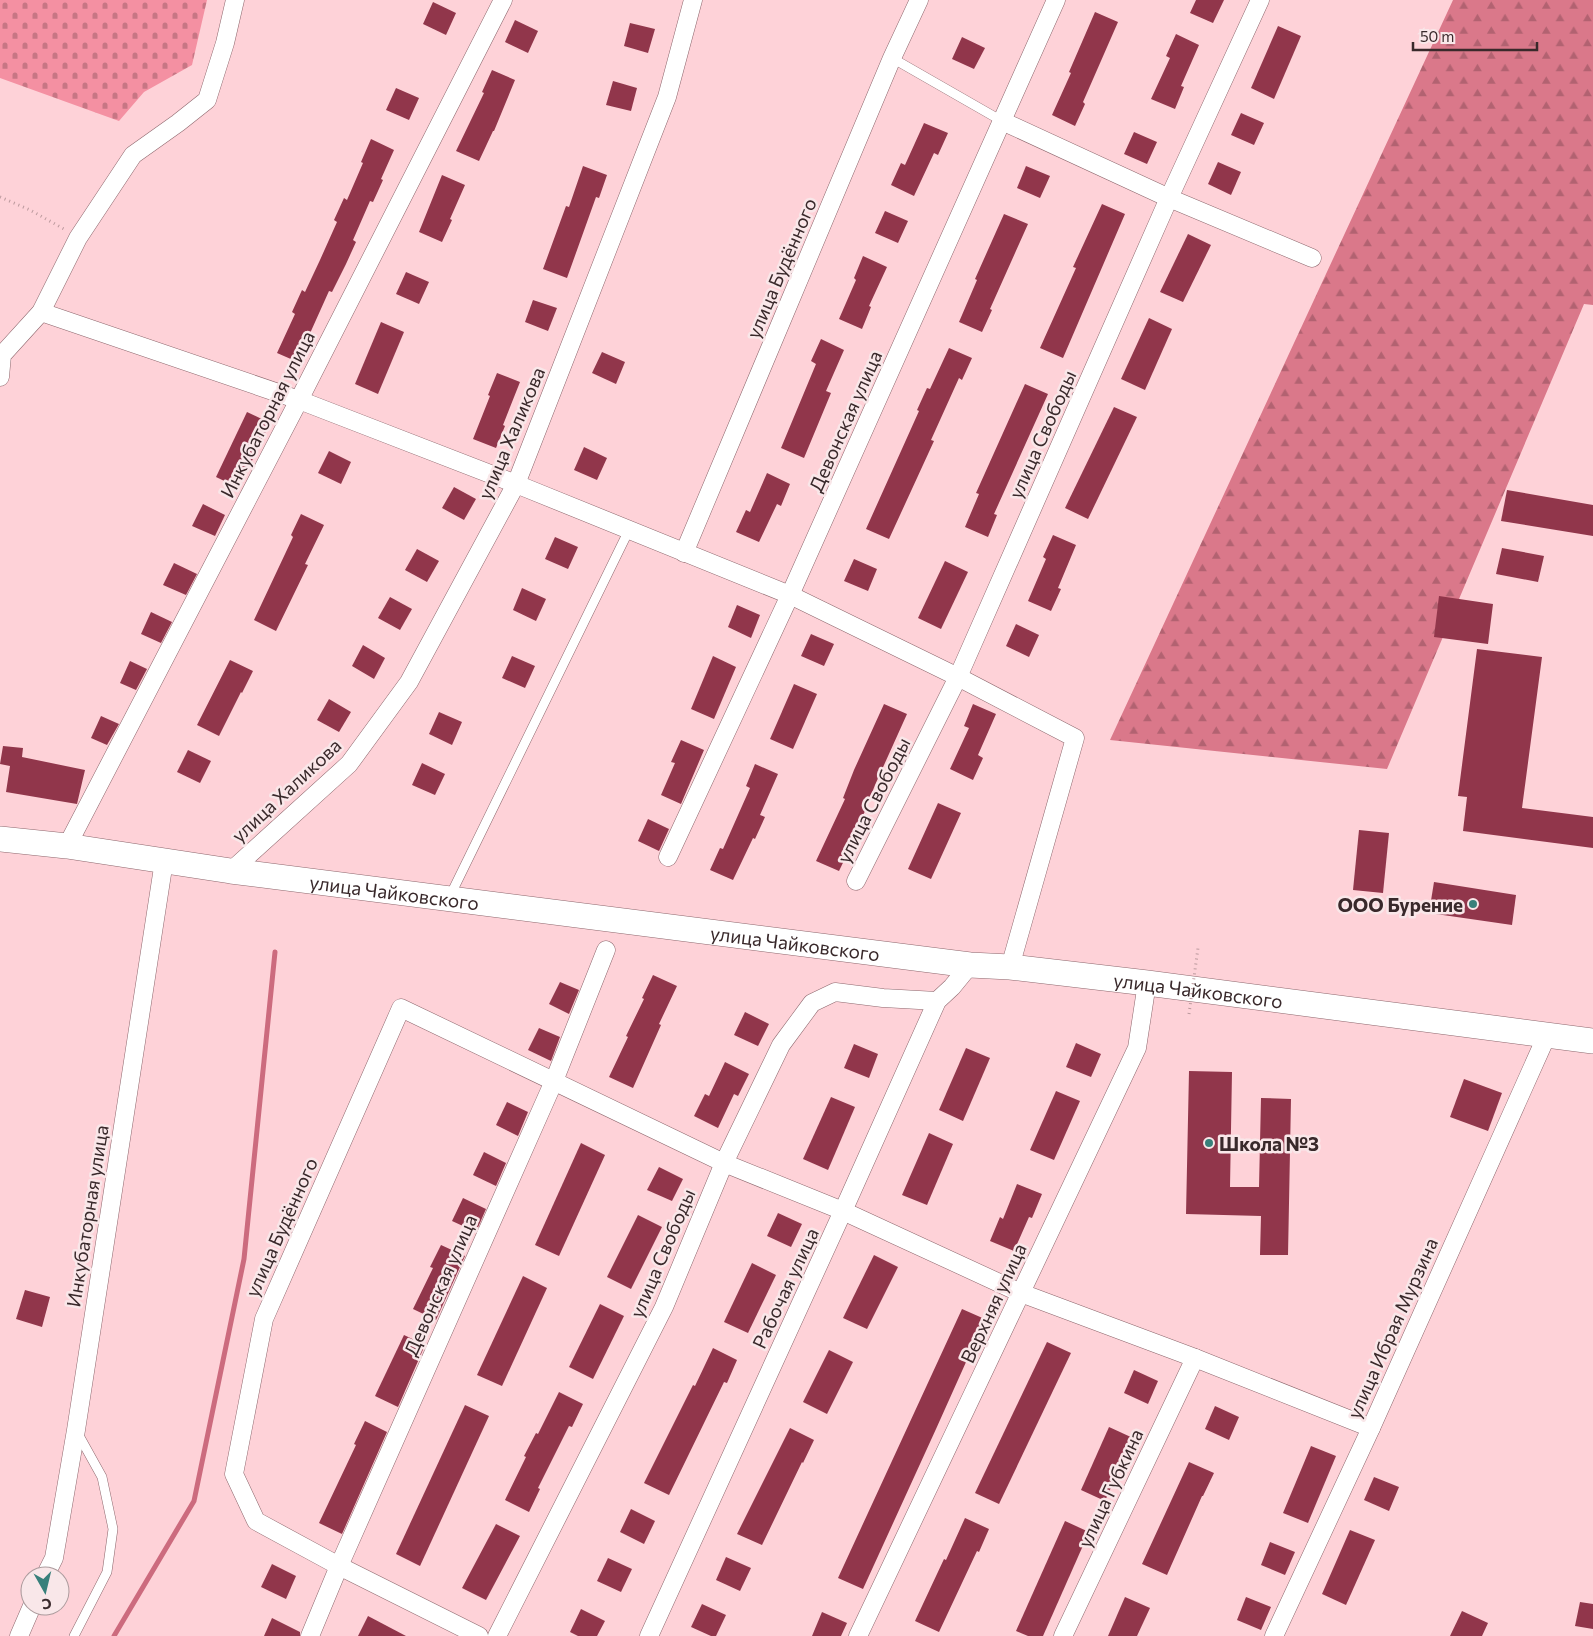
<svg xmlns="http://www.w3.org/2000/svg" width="1593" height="1636" font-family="Commissioner,sans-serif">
  <defs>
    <pattern id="forest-firs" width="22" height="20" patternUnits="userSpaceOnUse" patternTransform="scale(1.25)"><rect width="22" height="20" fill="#da788a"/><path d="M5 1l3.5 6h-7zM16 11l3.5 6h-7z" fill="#b26271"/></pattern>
    <pattern id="cemetery-stones" width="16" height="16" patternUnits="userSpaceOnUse" patternTransform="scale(1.25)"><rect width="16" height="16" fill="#f490a2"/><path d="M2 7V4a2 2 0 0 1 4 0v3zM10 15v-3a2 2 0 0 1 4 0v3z" fill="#c77684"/></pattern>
  </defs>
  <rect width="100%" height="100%" fill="#fed2d8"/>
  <path fill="url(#forest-firs)" d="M1453 0H1593V305L1584 304 1387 769 1110 740Z"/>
  <path fill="url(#cemetery-stones)" d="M0 0H207L192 65 144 92 119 121 0 78Z"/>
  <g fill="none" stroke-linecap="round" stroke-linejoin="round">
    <path stroke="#cc6b7e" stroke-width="5" d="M114 1636 194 1501 244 1259 275 952"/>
  </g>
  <g fill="#91364b">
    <path d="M1196 0H1224L1213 23 1190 13Z"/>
    <path d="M433 2 456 13 446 35 423 24Z"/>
    <path d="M1095 12 1118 22 1083 102 1085 104 1075 126 1052 115 1071 73 1069 72Z"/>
    <path d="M515 20 538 31 528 53 505 42Z"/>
    <path d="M630 23 655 29 648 53 624 46Z"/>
    <path d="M1278 26 1301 36 1274 99 1251 88Z"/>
    <path d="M1176 34 1199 45 1181 86 1184 87 1175 109 1151 99 1170 58 1166 56Z"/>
    <path d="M962 37 985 48 974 69 952 59Z"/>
    <path d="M492 70 515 80 494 131H493L479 161 456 151 484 93 482 92Z"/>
    <path d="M613 81 637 88 631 111 606 105Z"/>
    <path d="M396 88 419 98 409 120 386 110Z"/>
    <path d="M1241 113 1264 123 1254 145 1231 135Z"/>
    <path d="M924 123 948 133 938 155 934 153 914 196 891 185 901 163 905 165Z"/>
    <path d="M1134 132 1157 142 1147 164 1124 154Z"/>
    <path d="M371 139 394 150 381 179 383 180 373 202 370 201 353 240 356 242 346 264 332 292 329 291 307 340 310 341 300 363 277 353 295 314 292 312 302 290 305 292 320 260 337 222 334 220 344 198 347 200 363 163 361 162Z"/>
    <path d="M1218 162 1241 172 1231 195 1208 184Z"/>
    <path d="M583 166 607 175 599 198 596 197 567 278 543 269 566 206 569 207Z"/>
    <path d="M1026 166 1050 176 1040 198 1017 188Z"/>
    <path d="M442 175 465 185 450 219 452 220 442 242 419 232Z"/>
    <path d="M1102 204 1125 214 1063 358 1040 348 1076 268 1073 267Z"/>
    <path d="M885 211 908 221 898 243 875 233Z"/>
    <path d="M1004 214 1028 224 990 309 992 310 982 332 959 322 977 280 975 279Z"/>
    <path d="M1188 234 1211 245 1183 302 1160 292Z"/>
    <path d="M863 256 887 267 869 306 871 307 862 329 839 319 856 280 854 278Z"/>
    <path d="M406 272 429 282 419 304 396 294Z"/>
    <path d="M533 300 557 308 548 331 525 322Z"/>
    <path d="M1149 318 1172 329 1145 390 1121 379Z"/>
    <path d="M381 322 404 332 378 394 355 384Z"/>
    <path d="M821 339 844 350 826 391 831 393 804 458 781 448 816 364 811 361Z"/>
    <path d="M949 348 972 358 962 380 959 378 931 440 934 441 889 539 866 529 919 411 917 410 927 388 930 389Z"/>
    <path d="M602 352 625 362 616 384 592 373Z"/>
    <path d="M497 373 520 382 503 425 505 426 496 448 473 439 490 396 488 395Z"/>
    <path d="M1025 384 1048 394 994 514 997 515 988 537 965 527 979 494 976 493Z"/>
    <path d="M1114 407 1137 417 1088 519 1065 508Z"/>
    <path d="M247 412 270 423 239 488 216 477Z"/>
    <path d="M584 447 607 458 597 480 574 470Z"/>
    <path d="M329 451 351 462 341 484 318 473Z"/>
    <path d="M767 473 790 484 781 506 777 504 759 542 736 532 746 510 750 512Z"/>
    <path d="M454 487 476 499 464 520 442 508Z"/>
    <path d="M1507 490 1593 505V536L1501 521Z"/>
    <path d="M203 504 225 515 215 536 192 526Z"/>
    <path d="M301 514 324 525 305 564 308 565 276 631 254 620 293 537 291 535Z"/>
    <path d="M1053 535 1076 545 1058 588 1061 589 1051 611 1028 601 1046 559 1043 557Z"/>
    <path d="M555 537 578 547 568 569 545 559Z"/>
    <path d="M1502 548 1544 556 1538 582 1496 574Z"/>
    <path d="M417 549 439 561 427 582 405 570Z"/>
    <path d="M854 559 877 569 868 591 844 581Z"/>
    <path d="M945 561 968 572 941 629 918 618Z"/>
    <path d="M174 563 197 574 186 595 163 585Z"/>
    <path d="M522 588 546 599 536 621 513 610Z"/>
    <path d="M1439 596 1493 604 1488 644 1434 637Z"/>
    <path d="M390 597 412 609 400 630 378 618Z"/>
    <path d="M737 605 760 615 751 638 728 627Z"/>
    <path d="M151 612 172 622 161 643 141 634Z"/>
    <path d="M1016 624 1039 635 1029 657 1006 646Z"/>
    <path d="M811 634 834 644 824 666 801 656Z"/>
    <path d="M363 645 385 658 374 679 352 666Z"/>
    <path d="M1477 649 1542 657 1522 808 1593 817V848L1463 831 1467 797 1458 796Z"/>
    <path d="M512 656 535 666 525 688 502 678Z"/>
    <path d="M713 656 736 667 714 719 691 709Z"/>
    <path d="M230 660 253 671 242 693 241 692 219 736 197 725Z"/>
    <path d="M130 661 147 669 136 690 120 683Z"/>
    <path d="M794 684 817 694 793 749 770 739Z"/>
    <path d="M329 699 351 712 339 732 317 720Z"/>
    <path d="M884 704 907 714 875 785 863 816 865 817 839 871 816 861 845 799 843 798 854 770Z"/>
    <path d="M973 704 996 714 978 755 983 758 973 780 950 769 969 728 964 726Z"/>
    <path d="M439 712 462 722 452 745 429 734Z"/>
    <path d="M101 716 119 724 107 745 91 738Z"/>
    <path d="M681 740 704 750 681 804 661 795 675 763 671 762Z"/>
    <path d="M3 746 23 748 22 757 85 770 77 804 6 792 10 766 0 764Z"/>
    <path d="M188 750 211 761 200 783 177 772Z"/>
    <path d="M422 763 445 774 435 795 412 785Z"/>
    <path d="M755 764 778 774 760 815 765 817 755 839 753 838 733 880 710 870 720 848 723 849 750 788 746 786Z"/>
    <path d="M938 803 961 813 931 879 908 869Z"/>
    <path d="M648 819 669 829 659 851 638 841Z"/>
    <path d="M1359 830 1389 833 1383 893 1353 890Z"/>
    <path d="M1434 882 1516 895 1512 925 1429 913Z"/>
    <path d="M653 975 677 986 659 1024 661 1025 633 1088 609 1077 628 1037 626 1036 644 999 642 998Z"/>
    <path d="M560 982 579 990 569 1014 549 1004Z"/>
    <path d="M745 1012 769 1024 758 1046 734 1035Z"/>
    <path d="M539 1028 560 1037 551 1061 528 1050Z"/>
    <path d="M1076 1043 1101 1054 1091 1077 1066 1067Z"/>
    <path d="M854 1044 878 1054 869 1078 844 1068Z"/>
    <path d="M966 1048 990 1058 963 1121 939 1110Z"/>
    <path d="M725 1062 749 1074 738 1096 734 1094 718 1128 694 1116 705 1094 709 1096Z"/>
    <path d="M1189 1071 1232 1072 1230 1187H1259L1261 1098 1291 1099 1288 1255H1260L1261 1216 1186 1214Z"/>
    <path d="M1464 1079 1502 1093 1488 1131 1450 1117Z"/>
    <path d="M1056 1091 1080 1101 1054 1160 1030 1150Z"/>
    <path d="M831 1097 855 1107 828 1170 803 1159Z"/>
    <path d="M507 1102 528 1112 518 1136 496 1125Z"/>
    <path d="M929 1133 953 1144 927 1205 902 1195Z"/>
    <path d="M581 1143 605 1155 559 1256 535 1245Z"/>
    <path d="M484 1152 506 1163 496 1186 473 1175Z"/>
    <path d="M659 1167 683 1179 672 1201 647 1190Z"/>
    <path d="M1017 1184 1042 1194 1032 1218 1029 1217 1014 1251 990 1241 1000 1217 1003 1219Z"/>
    <path d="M463 1198 486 1209 476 1232 452 1221Z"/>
    <path d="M778 1213 802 1224 791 1247 767 1236Z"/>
    <path d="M638 1215 662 1227 631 1289 607 1277Z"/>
    <path d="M441 1245 465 1256 436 1320 413 1309 433 1268 430 1267Z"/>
    <path d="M874 1255 898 1267 867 1329 843 1318Z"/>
    <path d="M752 1263 776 1275 748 1333 724 1322Z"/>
    <path d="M523 1276 547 1288 502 1386 477 1375Z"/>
    <path d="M25 1290 50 1297 42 1327 16 1319Z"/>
    <path d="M600 1304 624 1316 593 1379 569 1367Z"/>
    <path d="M962 1309 987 1320 977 1343 975 1342 936 1429 863 1589 838 1578Z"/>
    <path d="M404 1335 425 1345 398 1407 375 1396Z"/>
    <path d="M1047 1342 1071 1353 999 1504 975 1493Z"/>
    <path d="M713 1348 737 1360 727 1383 724 1382 669 1495 644 1483 693 1385 695 1386Z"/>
    <path d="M829 1350 853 1362 827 1414 803 1402Z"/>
    <path d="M1134 1370 1158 1381 1148 1404 1124 1393Z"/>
    <path d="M559 1392 583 1404 572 1427 569 1426 538 1488 540 1489 529 1512 505 1500 526 1457 524 1456 536 1433 538 1434Z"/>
    <path d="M465 1405 489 1416 420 1566 396 1554Z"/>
    <path d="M1215 1406 1239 1417 1229 1440 1205 1429Z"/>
    <path d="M365 1421 387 1432 342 1534 319 1523 356 1445 354 1444Z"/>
    <path d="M1109 1427 1133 1438 1105 1501 1081 1490Z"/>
    <path d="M790 1428 814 1440 803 1463 802 1462 762 1545 737 1534Z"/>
    <path d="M1311 1446 1336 1456 1308 1523 1283 1513Z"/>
    <path d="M1189 1462 1214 1473 1203 1496H1202L1167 1575 1142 1564Z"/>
    <path d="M1374 1477 1399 1487 1389 1511 1364 1500Z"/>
    <path d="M631 1509 655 1521 644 1544 620 1532Z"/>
    <path d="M965 1518 989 1529 979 1552 977 1551 939 1632 915 1621 944 1559 946 1560Z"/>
    <path d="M1065 1521 1089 1532 1043 1636H1028L1016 1631Z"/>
    <path d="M496 1524 520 1536 486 1600 462 1588Z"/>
    <path d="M1350 1530 1375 1540 1346 1605 1322 1594Z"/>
    <path d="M1270 1542 1295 1552 1285 1575 1261 1565Z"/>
    <path d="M726 1557 751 1568 740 1591 716 1580Z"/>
    <path d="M608 1558 632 1569 621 1592 597 1581Z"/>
    <path d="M272 1564 296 1576 286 1599 261 1587Z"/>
    <path d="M1125 1597 1150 1608 1137 1636H1108Z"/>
    <path d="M1246 1597 1271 1607 1261 1630 1237 1620Z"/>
    <path d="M1580 1602 1593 1604V1629L1575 1626Z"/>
    <path d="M702 1604 726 1615 716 1636H711L691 1627Z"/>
    <path d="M581 1609 605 1621 597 1636H578L570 1632Z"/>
    <path d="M1462 1611 1488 1623 1482 1636H1450Z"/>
    <path d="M822 1612 847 1623 841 1636H812Z"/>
    <path d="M368 1616 406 1636H358Z"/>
    <path d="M272 1618 300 1632V1636H264Z"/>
  </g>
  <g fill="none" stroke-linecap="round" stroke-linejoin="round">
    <g stroke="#8d676d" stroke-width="10">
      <g id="lane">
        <path d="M892 58 1002 121"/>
        <path d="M450 896 629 530"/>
        <path d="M74 1636 107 1572 113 1529 102 1477 77 1432"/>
      </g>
    </g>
    <g stroke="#8d676d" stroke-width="19">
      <g id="street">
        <path d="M1002 121 1169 198 1312 258"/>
        <path d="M41 312 299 400 516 484 790 595 958 677 1075 738 1010 967"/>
        <path d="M0 377 2 355 41 312 78 238 133 155 178 123 207 100 225 43 235 0"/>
        <path d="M684 553 892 58 919 0"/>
        <path d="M67 846 299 400 503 0"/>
        <path d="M668 857 790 595 1056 0"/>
        <path d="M231 871 349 764 409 682 516 484 667 97 693 0"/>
        <path d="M856 881 958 677 1169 198 1260 0"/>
        <path d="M45 1576 54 1558 76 1430 164 861"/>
        <path d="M19 1636 32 1606"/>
        <path d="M310 1636 339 1566 554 1081 606 950"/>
        <path d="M479 1636 339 1566 256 1521 234 1474 264 1319 401 1008 724 1163 843 1211 1021 1293 1195 1358 1371 1428"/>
        <path d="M497 1636 664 1307 724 1163 781 1045 812 1003 835 992 883 998 937 1001"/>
        <path d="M649 1636 843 1211 937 1001 952 987 970 965"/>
        <path d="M858 1636 1137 1048 1147 983"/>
        <path d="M1063 1636 1195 1358"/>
        <path d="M1274 1636 1371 1428 1547 1035"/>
      </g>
    </g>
    <g stroke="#8d676d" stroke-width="26">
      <g id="secondary">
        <path id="s1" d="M0 839 67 846 231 871 970 965 1010 967 1147 983 1593 1041"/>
      </g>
    </g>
    <path stroke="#bc9a9e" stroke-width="3" stroke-dasharray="1 4" stroke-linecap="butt" d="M0 197 30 210 64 229"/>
    <use href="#lane" stroke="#fff" stroke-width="9"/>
    <use href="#street" stroke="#fff" stroke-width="18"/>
    <use href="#secondary" stroke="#fff" stroke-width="25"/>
    <path stroke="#bc9a9e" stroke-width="3" stroke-dasharray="1 4" stroke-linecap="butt" d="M1189 1014 1198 948"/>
  </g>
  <g fill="#38807b" stroke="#f9e7e9" stroke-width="2">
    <circle cx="1473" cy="904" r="5"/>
    <circle cx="1209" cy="1143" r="5"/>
  </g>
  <g text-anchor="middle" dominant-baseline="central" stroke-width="5" stroke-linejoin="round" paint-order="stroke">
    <g font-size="19" fill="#39292b" stroke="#f9e7e9">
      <text transform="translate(781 268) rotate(-67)">улица Будённого</text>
      <text transform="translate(267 414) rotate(-63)">Инкубаторная улица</text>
      <text transform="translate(845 421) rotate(-66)">Девонская улица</text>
      <text transform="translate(511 433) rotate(-67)">улица Халикова</text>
      <text transform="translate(1042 434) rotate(-66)">улица Свободы</text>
      <text transform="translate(286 790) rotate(-43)">улица Халикова</text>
      <text transform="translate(873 800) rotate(-63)">улица Свободы</text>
      <text stroke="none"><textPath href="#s1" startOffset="398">улица Чайковского</textPath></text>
      <text stroke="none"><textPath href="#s1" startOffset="802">улица Чайковского</textPath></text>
      <text stroke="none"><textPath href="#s1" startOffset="1208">улица Чайковского</textPath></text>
      <text transform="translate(87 1216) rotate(-81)">Инкубаторная улица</text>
      <text transform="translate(281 1227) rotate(-66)">улица Будённого</text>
      <text transform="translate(662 1253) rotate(-67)">улица Свободы</text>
      <text transform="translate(440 1285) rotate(-66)">Девонская улица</text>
      <text transform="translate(785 1288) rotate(-65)">Рабочая улица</text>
      <text transform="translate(993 1303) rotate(-65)">Верхняя улица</text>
      <text transform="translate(1392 1328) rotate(-66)">улица Ибрая Мурзина</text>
      <text transform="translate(1110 1488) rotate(-65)">улица Губкина</text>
    </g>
    <g font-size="19" font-weight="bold" fill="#39292b" stroke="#f9e7e9" text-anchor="end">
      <text x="1463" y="904">ООО Бурение</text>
      <text x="1219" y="1143" text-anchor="start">Школа №3</text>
    </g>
  </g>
  <g transform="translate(45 1591) rotate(172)"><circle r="24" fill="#f9e7e9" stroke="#ac9b9d"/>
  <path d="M0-4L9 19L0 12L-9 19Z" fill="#38807b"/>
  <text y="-8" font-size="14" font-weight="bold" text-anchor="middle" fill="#39292b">С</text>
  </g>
  <path d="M1413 42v8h124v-8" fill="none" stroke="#39292b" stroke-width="2.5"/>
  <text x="1420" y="42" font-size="15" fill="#39292b" stroke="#f9e7e9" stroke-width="4" paint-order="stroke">50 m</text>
</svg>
